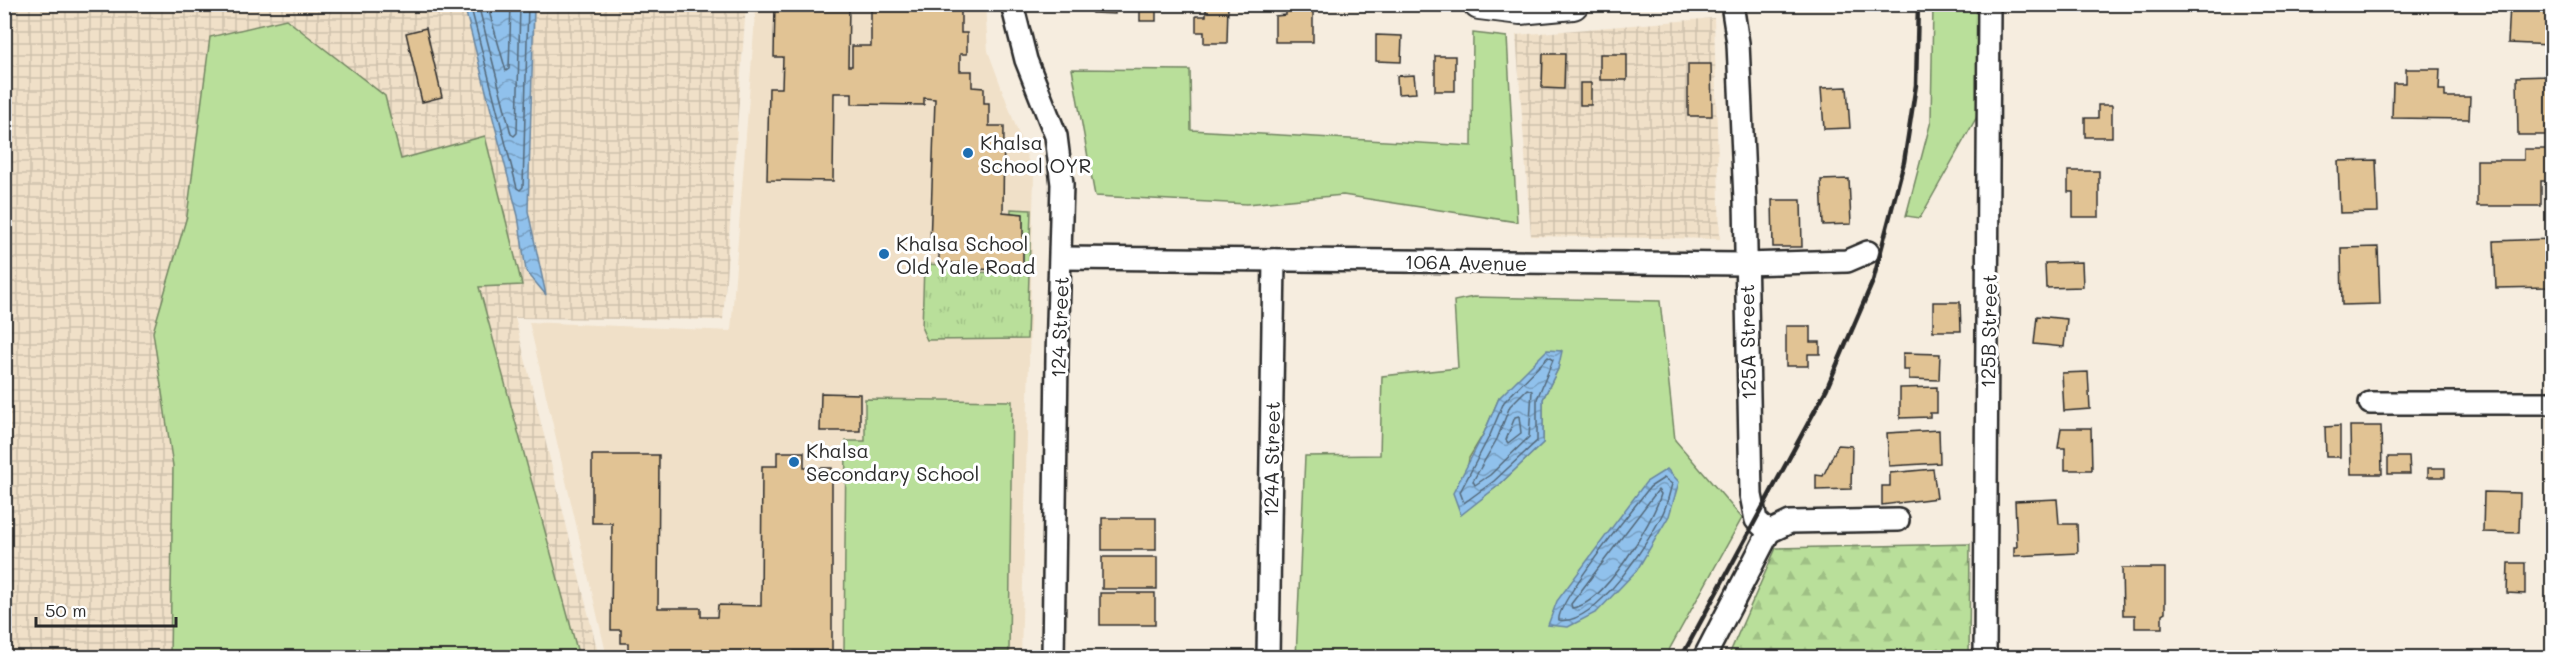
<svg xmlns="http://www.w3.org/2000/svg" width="2557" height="662" font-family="Mali,sans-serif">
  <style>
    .built { fill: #f0e0c8 }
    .industrial { fill: url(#industrial-grid) }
    .grass { fill: #b9df9a; stroke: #728562; stroke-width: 1.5; fill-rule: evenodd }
    .forest { fill: url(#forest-firs); stroke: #728562; stroke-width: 1.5 }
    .park { fill: url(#park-tufts); stroke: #728562; stroke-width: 1.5 }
    .water { fill: url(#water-waves); stroke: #68859f; stroke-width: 1.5 }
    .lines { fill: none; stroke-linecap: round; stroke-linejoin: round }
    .shore { stroke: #536778; stroke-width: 1.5 }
    .building { fill: #e1c394; stroke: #2b2b2b; stroke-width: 1.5 }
    .minor-casing { stroke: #2b2b2b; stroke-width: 26 }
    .secondary-casing { stroke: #2b2b2b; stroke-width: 34 }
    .minor { stroke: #fff; stroke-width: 21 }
    .secondary { stroke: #fff; stroke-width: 30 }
    .rail { stroke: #2b2b2b; stroke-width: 4.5 }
    .poi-dot { fill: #1f6fb2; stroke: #fff; stroke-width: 2 }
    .labels { text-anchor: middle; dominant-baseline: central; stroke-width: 6; stroke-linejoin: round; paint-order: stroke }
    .poi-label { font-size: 20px; fill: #2b2b2b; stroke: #fff; text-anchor: start }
    .street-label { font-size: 20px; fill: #2b2b2b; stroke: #fff }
  </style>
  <defs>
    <pattern id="industrial-grid" width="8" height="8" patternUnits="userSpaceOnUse" patternTransform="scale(1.5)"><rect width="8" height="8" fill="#f0e0c8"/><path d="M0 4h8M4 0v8" fill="none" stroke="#cec0ac"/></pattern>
    <pattern id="forest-firs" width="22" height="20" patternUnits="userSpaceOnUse" patternTransform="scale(1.5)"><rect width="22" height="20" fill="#b9df9a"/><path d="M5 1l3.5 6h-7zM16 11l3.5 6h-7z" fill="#9fc085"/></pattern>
    <pattern id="park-tufts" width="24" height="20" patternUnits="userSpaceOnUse" patternTransform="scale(1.5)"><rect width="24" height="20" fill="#b9df9a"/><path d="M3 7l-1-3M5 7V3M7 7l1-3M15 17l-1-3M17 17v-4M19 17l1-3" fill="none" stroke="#9fc085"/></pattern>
    <pattern id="water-waves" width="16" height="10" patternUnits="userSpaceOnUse" patternTransform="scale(1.5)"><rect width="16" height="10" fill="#90c1ec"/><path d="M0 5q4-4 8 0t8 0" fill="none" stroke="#769dbf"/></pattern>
  </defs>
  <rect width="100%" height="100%" fill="#f6eddf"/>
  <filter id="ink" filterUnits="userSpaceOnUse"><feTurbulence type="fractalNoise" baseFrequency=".0167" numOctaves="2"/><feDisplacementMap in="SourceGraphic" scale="12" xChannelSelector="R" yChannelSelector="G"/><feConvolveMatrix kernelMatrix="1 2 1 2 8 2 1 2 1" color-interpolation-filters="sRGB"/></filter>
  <g filter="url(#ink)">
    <polygon class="built" points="756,5 985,5 988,51 1034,176 1021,657 607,657 529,322 731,331"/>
    <g class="industrial">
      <polygon points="4,5 746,5 723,320 515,318 599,657 5,657"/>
      <polygon points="1714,18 1720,239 1531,236 1516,35"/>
    </g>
    <g class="grass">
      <polygon points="1933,5 1979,5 1984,104 1920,218 1906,216 1931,121"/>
      <polygon points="286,19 385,96 401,159 485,136 522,285 479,287 579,657 170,657 173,466 153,332 187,216 210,37"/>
      <polygon points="1473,33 1507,37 1517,222 1343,195 1247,204 1095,196 1072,69 1190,70 1191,130 1472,146"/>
      <path d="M1473,297L1660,301L1675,440L1742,518L1665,657L1296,658L1305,456L1380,455L1382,376L1458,368L1454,301ZM1561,351L1558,369L1543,399V443L1499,485L1461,514L1469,458L1484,433L1499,398Z"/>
      <polygon points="865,399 1012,401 1009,652 844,650 846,441 865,441"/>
    </g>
    <polygon class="forest" points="1970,544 1969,657 1728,657 1776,548"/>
    <polygon class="park" points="1011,209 1031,210 1027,339 927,340 922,329 924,264 969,266 969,272 1009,273"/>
    <g class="water">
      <polygon points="464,5 534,5 528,211 546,295 526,271 518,216"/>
      <polygon points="1547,350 1562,351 1558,369 1543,399 1543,443 1499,485 1461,515 1453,493 1484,433 1499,398"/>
      <polygon points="1667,469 1679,482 1669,516 1637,570 1597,612 1568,627 1548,625 1557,601 1646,482"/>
    </g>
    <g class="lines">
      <g class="shore">
        <polyline points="470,4 517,188 520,190 523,187 528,4"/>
        <polyline points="478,4 511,134 514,136 517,133 520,4"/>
        <polyline points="487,4 506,71 509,69 511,4"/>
        <polygon points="1548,357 1553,360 1537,399 1537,441 1494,481 1464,503 1460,492 1490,435 1504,402"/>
        <polygon points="1527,389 1532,391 1529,437 1490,475 1475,485 1473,481 1497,439 1510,406"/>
        <polygon points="1519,416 1521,433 1508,443 1506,440 1515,417"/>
        <path d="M1664,478L1672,484C1669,494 1667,506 1662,515C1648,543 1595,627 1559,620C1555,604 1635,506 1650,487Z"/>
        <path d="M1658,490L1661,494C1653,522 1603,606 1572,608L1571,604Z"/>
      </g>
    </g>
    <g class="building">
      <polygon points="775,4 849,4 848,66 852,66 852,46 871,46 871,4 961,4 961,33 967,33 967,54 960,54 960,71 972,71 972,87 984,88 984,103 989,103 989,126 1004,126 1003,212 1023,214 1023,270 967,269 968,263 939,263 939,246 930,245 935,99 924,98 924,105 852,104 852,93 834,93 833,181 767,180 769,88 782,88 783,57 774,57"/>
      <polygon points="1092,4 1115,4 1115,14 1092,13"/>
      <rect x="1140" y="4" width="16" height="17"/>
      <polygon points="1206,4 1228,4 1227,43 1204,43 1204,32 1196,32 1196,16 1206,16"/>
      <polygon points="2510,4 2552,4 2552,45 2508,43"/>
      <polygon points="1286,11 1313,11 1313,42 1275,42 1275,16 1286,15"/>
      <polygon points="426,28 442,97 422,102 406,33"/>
      <polygon points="1376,35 1402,36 1401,62 1376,61"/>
      <polygon points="1543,54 1565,54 1564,89 1542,88"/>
      <rect x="1600" y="54" width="27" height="26"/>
      <rect x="1435" y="56" width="20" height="35"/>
      <polygon points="1688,64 1711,64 1712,116 1688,116"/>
      <polygon points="2406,69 2440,69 2439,90 2445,90 2445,97 2470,97 2469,119 2392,118 2393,83 2406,83"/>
      <polygon points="1414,75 1416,93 1398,94 1397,76"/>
      <polygon points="2552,76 2552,138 2549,139 2549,135 2518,135 2517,77"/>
      <rect x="1580" y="83" width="11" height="22"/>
      <polygon points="1847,87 1850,128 1824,129 1821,88"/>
      <polygon points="2098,105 2112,105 2112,137 2085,137 2085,118 2098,118"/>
      <polygon points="2524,149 2552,149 2552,181 2541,181 2541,206 2477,206 2477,160 2524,160"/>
      <polygon points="2376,160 2378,212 2340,213 2338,161"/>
      <polygon points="2068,171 2099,171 2099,217 2073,217 2073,192 2068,192"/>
      <polygon points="1849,179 1851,224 1823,225 1821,180"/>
      <polygon points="1772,200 1801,200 1802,247 1773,247"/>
      <polygon points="2552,239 2552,287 2496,288 2494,241"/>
      <polygon points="2378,247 2380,304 2342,305 2341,248"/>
      <polygon points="2082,262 2083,287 2046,288 2045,263"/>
      <polygon points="1933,302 1960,302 1961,331 1933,331"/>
      <polygon points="2037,316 2067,319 2064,347 2034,344"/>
      <polygon points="1786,326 1810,326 1810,342 1820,342 1820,354 1808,354 1808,366 1786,366"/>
      <polygon points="1903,353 1940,354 1939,380 1909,379 1909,370 1903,370"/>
      <polygon points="2088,372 2090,409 2064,411 2062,373"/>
      <polygon points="1937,387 1937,413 1930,413 1930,417 1900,418 1900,388"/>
      <polygon points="821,393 860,394 860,431 820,431"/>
      <polygon points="2340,426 2340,457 2326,457 2325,427"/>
      <polygon points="2350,426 2381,426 2382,474 2351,474"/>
      <polygon points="2061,428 2091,428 2092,470 2065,470 2065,448 2058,448"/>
      <polygon points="1939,430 1940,463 1889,466 1887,433"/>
      <polygon points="1838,445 1852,446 1851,489 1816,490 1816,475 1823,476"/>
      <polygon points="777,452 804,452 804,468 832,468 832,651 794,651 794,658 628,658 628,643 621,643 621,630 611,630 612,523 592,523 592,455 659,455 658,608 701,608 701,617 717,617 718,605 761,606 762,466 777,466"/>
      <polygon points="2388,457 2409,457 2410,474 2388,474"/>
      <rect x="2428" y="468" width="17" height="9"/>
      <polygon points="1933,469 1937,498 1882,505 1882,486 1890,486 1890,473"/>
      <polygon points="2484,492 2520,493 2519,533 2483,532"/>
      <polygon points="2057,499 2059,524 2077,524 2078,553 2014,556 2014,547 2017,547 2015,501"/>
      <rect x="1102" y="518" width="54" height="32"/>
      <rect x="1102" y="557" width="55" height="32"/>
      <polygon points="2508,563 2525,563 2525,594 2507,593"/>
      <polygon points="2122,568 2165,568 2165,612 2162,614 2162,628 2135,628 2135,615 2123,615"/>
      <rect x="1100" y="593" width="55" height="32"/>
    </g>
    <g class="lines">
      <defs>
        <g id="minor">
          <polyline points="1012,4 1026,60 1056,136 1062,184 1057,357 1053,658"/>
          <polyline points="1061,258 1745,264 1847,261 1868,252"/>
          <polyline points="2370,403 2552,403"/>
          <polyline points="1769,532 1790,522 1898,520"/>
          <polyline points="1268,658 1274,260"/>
          <polyline points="1704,658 1769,532 1756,520 1751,495 1745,200 1738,43 1732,4"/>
          <polyline points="1985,658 1989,4"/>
        </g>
        <polyline id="secondary" points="1479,4 1520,9 1573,4"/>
      </defs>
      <use href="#minor" class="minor-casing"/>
      <use href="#secondary" class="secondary-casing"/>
      <use href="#minor" class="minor"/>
      <use href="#secondary" class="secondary"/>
      <polyline class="rail" points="1681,658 1826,390 1873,281 1904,162 1916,85 1918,4"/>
    </g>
  </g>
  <g class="poi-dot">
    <circle cx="968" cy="153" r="6"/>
    <circle cx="884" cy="254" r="6"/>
    <circle cx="794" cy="462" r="6"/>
  </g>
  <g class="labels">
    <g class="poi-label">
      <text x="980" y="142">Khalsa<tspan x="980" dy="23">School OYR</tspan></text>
      <text x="896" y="243">Khalsa School<tspan x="896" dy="23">Old Yale Road</tspan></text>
      <text x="806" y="450">Khalsa<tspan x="806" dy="23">Secondary School</tspan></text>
    </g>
    <g class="street-label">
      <text transform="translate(1466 262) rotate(1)">106A Avenue</text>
      <text transform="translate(1059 327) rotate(-88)">124 Street</text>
      <text transform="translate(1988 331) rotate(-89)">125B Street</text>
      <text transform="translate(1747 342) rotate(-91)">125A Street</text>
      <text transform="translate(1271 459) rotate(-89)">124A Street</text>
    </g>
  </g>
  <rect width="2557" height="662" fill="none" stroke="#fff" stroke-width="24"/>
  <rect x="12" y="12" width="2533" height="638" fill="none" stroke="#2b2b2b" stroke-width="2" filter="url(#ink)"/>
  <path d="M36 617v9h140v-9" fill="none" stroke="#2b2b2b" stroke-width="3"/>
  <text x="45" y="617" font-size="18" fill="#2b2b2b" stroke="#ffffff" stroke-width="4.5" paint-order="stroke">50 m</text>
</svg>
